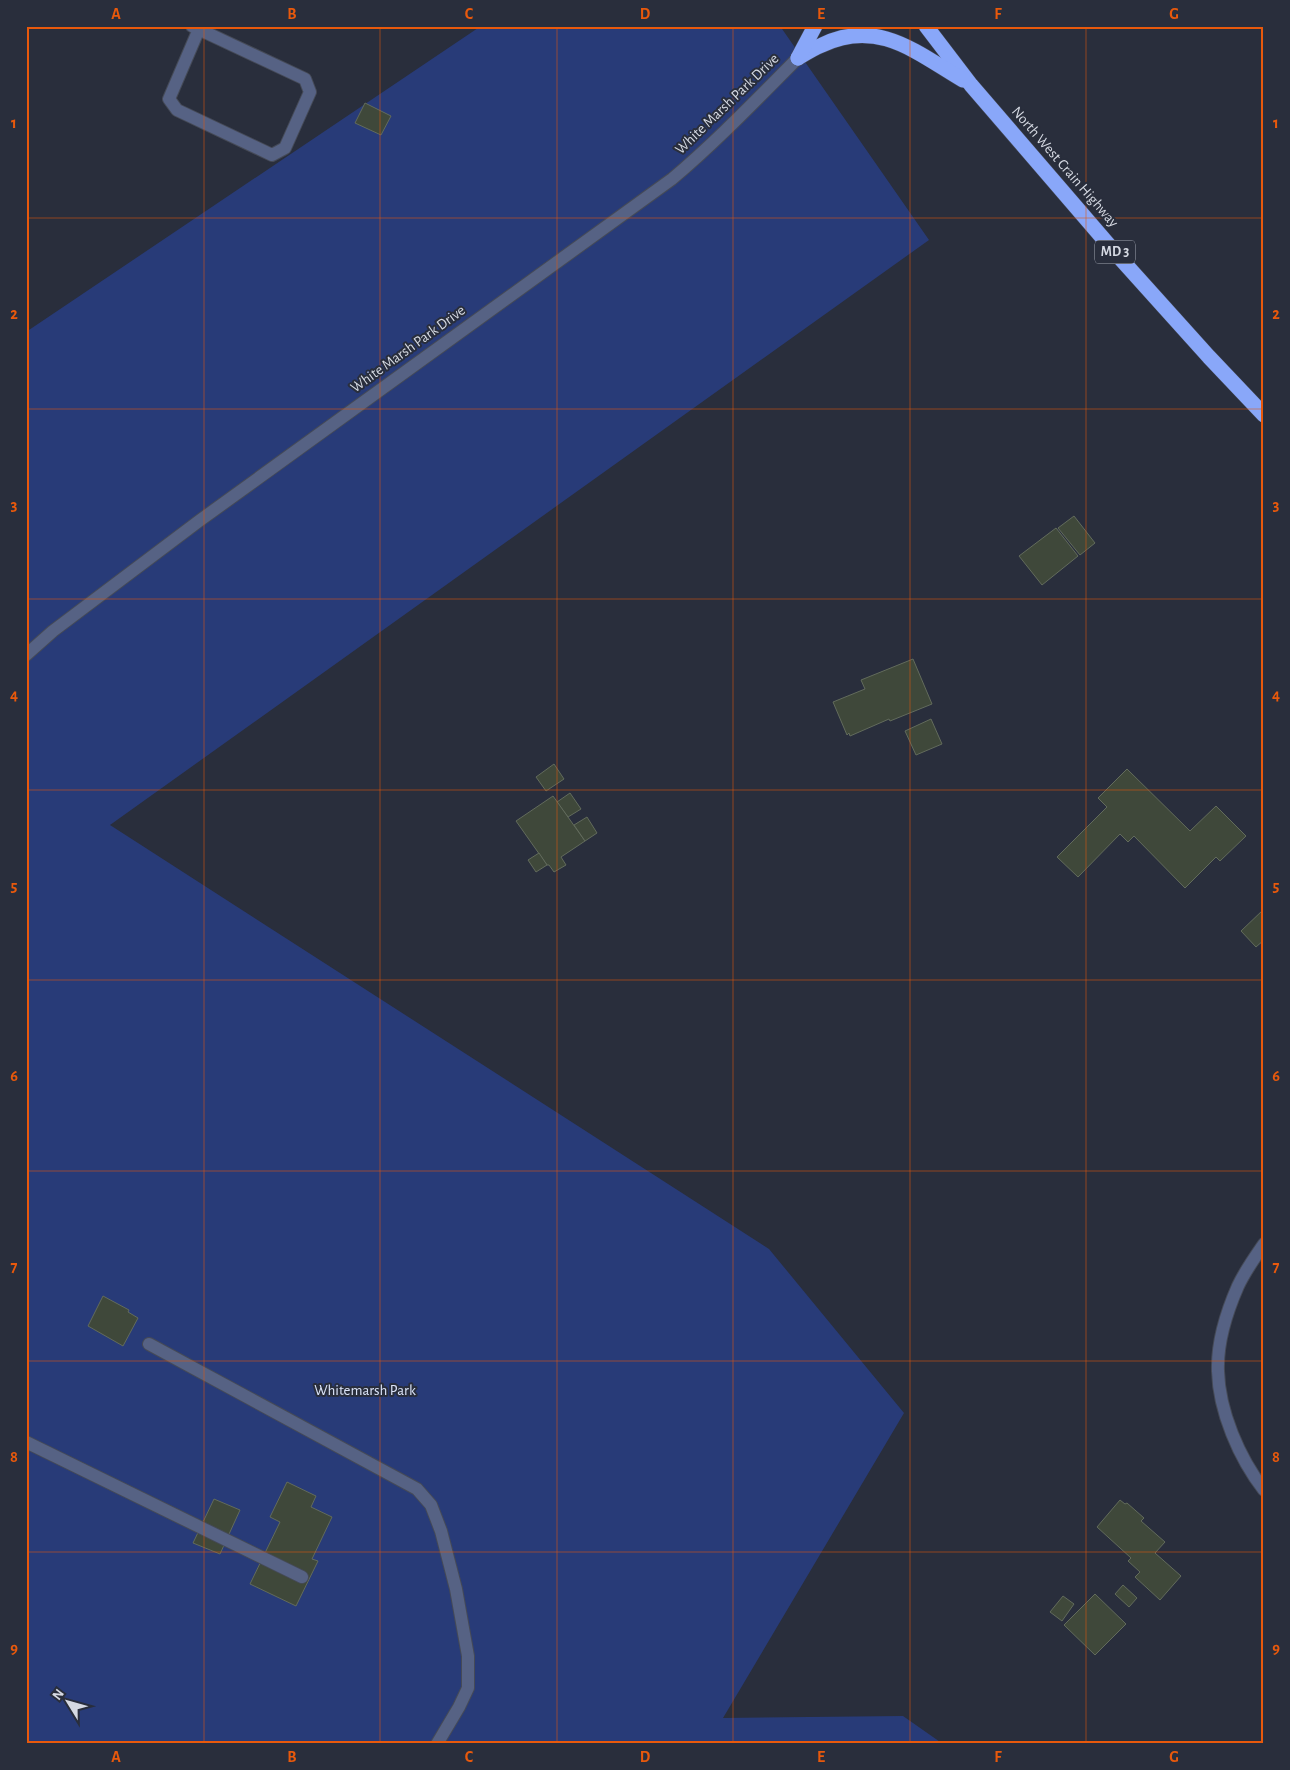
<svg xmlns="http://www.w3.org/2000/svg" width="1290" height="1770" font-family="'Alegreya Sans',sans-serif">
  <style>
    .green { fill: #283b78 }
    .building { fill: #3f483a; stroke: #626b5c }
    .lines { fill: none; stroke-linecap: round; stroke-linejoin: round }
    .minor-casing { stroke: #454a57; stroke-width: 14 }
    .highway-casing { stroke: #454a57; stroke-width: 16 }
    .minor { stroke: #566284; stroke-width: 12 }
    .highway { stroke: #89a7f9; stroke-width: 15 }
    .grid { fill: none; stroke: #e8590c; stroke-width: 1; stroke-opacity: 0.55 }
    .labels { text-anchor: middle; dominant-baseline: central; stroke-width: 4; stroke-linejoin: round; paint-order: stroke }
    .shield { fill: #292e3c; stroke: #a2a6b1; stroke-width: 1 }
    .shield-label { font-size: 14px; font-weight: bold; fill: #d6dae3 }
    .street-label { font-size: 15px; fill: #d6dae3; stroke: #292e3c }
    .park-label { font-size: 15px; fill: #dbe4f9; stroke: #292e3c }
    .neatline { fill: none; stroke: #e8590c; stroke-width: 2 }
    .grid-label { font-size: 16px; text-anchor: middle; font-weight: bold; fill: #e8590c }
  </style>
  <rect width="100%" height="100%" fill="#292e3c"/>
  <polygon class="green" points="481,26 780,26 929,240 110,825 769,1249 904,1413 723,1718 903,1716 943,1744 26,1744 26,332"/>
  <g class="building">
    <polygon points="365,103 391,116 381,135 355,123"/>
    <polygon points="1074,516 1095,543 1080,555 1058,528"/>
    <polygon points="1056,528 1078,556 1042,585 1019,556"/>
    <polygon points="913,659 932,704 890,721 889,719 850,736 849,733 847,735 833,702 865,689 861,680"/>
    <polygon points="931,719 942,744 916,755 905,731"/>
    <polygon points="554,764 564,779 546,791 536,777"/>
    <polygon points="1127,769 1190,831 1216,806 1246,836 1220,861 1216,857 1185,888 1134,836 1128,842 1120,834 1078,877 1057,857 1107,807 1098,798"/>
    <polygon points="570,793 581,809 568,817 557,802"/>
    <polygon points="553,796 585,841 561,857 566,865 554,872 549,865 547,865 516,821"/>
    <polygon points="587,817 597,833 585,841 574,825"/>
    <polygon points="539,853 547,865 536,872 528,860"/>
    <polygon points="1264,909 1264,940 1256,947 1241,931"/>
    <polygon points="103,1296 129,1310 128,1312 138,1318 123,1346 88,1326"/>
    <polygon points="287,1482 316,1496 311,1507 332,1517 312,1559 318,1561 296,1606 250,1584 280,1522 270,1517"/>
    <polygon points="214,1499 240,1510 220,1554 193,1543"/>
    <polygon points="1120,1500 1125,1504 1127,1503 1144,1518 1141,1521 1165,1542 1155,1553 1181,1576 1160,1600 1135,1577 1140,1572 1128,1561 1131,1558 1097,1527"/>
    <polygon points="1123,1585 1137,1598 1129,1607 1115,1594"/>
    <polygon points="1095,1594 1126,1624 1095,1655 1064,1625"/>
    <polygon points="1063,1596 1074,1604 1062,1621 1050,1612"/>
  </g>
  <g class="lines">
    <defs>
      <g id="minor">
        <polyline points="192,26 305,79 310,92 285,148 272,155 177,110 169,99 199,29"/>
        <path d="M26,655L53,631L199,521L672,179C717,141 757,99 798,58"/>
        <path d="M1264,1244C1255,1257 1245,1271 1238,1286C1227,1311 1217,1343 1218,1371C1219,1411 1239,1458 1264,1490"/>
        <polyline points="149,1344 417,1489 431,1505 441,1531 456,1589 468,1656 468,1688 459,1707 437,1744"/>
        <polyline points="26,1442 302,1577"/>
      </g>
      <g id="highway">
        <polyline points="926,26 971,85 1119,257 1209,357 1264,415"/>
        <path d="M798,58C806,53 814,48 822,45C878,18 917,53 963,80"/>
        <polyline points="798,58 815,26"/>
      </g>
    </defs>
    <use href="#minor" class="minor-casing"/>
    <use href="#highway" class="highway-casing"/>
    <use href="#minor" class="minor"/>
    <use href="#highway" class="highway"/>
  </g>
  <path class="grid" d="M204,26V1744M380,26V1744M557,26V1744M733,26V1744M910,26V1744M1086,26V1744M26,218H1264M26,409H1264M26,599H1264M26,790H1264M26,980H1264M26,1171H1264M26,1361H1264M26,1552H1264"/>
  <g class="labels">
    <rect class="shield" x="1095" y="240.5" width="40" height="23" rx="4"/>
    <g class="shield-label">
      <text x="1115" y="252">MD 3</text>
    </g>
    <g class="street-label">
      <text transform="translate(727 104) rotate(-44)">White Marsh Park Drive</text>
      <text transform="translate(1065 167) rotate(49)">North West Crain Highway</text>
      <text transform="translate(408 349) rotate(-36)">White Marsh Park Drive</text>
    </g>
    <g class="park-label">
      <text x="365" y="1390">Whitemarsh Park</text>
    </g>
  </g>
  <rect width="1290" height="1770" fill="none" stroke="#292e3c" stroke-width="55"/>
  <g transform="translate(68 1702) rotate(307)" stroke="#292e3c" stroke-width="4" paint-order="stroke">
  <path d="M0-4L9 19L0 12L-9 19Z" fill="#d6dae3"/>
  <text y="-8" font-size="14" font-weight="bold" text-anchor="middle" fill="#d6dae3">N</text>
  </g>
  <rect x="28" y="28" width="1234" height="1714" class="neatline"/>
  <g class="grid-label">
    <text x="116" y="19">A</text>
    <text x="292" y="19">B</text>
    <text x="469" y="19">C</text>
    <text x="645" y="19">D</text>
    <text x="821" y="19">E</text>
    <text x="998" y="19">F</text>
    <text x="1174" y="19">G</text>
    <text x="14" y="128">1</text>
    <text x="1276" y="128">1</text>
    <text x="14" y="319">2</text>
    <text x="1276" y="319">2</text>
    <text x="14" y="510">3</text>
    <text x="1276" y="510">3</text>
    <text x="14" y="700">4</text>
    <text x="1276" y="700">4</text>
    <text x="14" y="891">5</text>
    <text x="1276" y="891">5</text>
    <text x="14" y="1081">6</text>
    <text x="1276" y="1081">6</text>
    <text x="14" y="1272">7</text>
    <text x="1276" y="1272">7</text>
    <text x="14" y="1462">8</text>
    <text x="1276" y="1462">8</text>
    <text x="14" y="1653">9</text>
    <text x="1276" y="1653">9</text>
    <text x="116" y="1762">A</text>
    <text x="292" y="1762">B</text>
    <text x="469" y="1762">C</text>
    <text x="645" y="1762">D</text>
    <text x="821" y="1762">E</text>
    <text x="998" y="1762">F</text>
    <text x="1174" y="1762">G</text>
  </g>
</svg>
